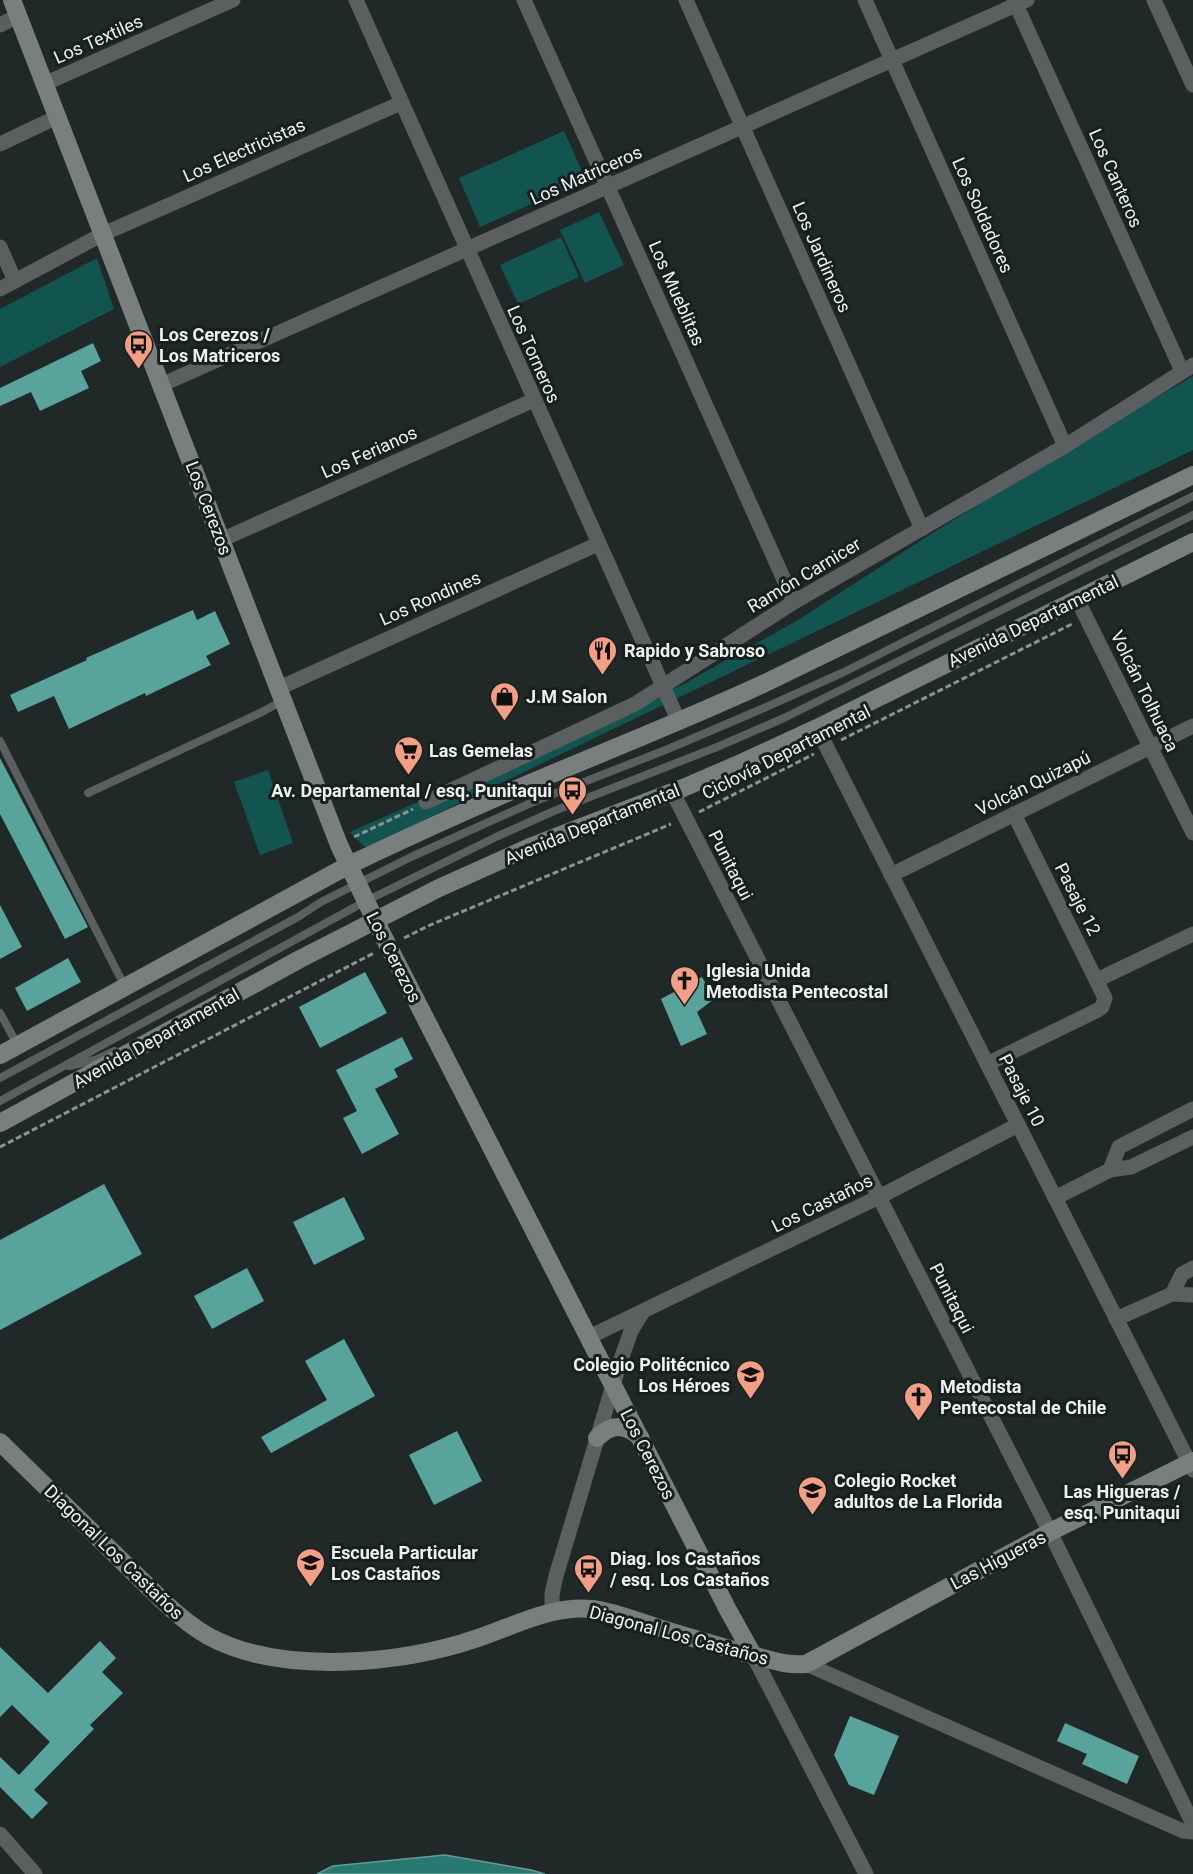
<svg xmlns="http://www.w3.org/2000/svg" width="1193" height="1874" font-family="Roboto,sans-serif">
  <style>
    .green { fill: #12544f }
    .water { fill: #297872; stroke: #649d98; stroke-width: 1.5 }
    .building { fill: #58a49d }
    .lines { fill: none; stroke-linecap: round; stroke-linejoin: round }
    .path { stroke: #8c9291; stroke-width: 3; stroke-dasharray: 6 3; stroke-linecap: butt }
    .lane { stroke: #5c5f5f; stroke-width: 8 }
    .street { stroke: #5c5f5f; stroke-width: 15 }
    .secondary { stroke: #797f7e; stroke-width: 18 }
    .labels { text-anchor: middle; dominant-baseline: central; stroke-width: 6; stroke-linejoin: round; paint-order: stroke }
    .street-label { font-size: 18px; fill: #edf2f1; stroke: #181f1f }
    .poi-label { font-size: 18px; font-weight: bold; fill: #edf2f1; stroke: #181f1f; text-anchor: start }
  </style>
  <rect width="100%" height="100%" fill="#212928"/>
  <g class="green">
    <polygon points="564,131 586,180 480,227 459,178"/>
    <polygon points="599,212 624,265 585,283 560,230"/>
    <polygon points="561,237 579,277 518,304 500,265"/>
    <polygon points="97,258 114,309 0,367 0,309"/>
    <polygon points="1193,376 1193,450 366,848 350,832 680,686 798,620 931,534 1078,443"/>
    <polygon points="268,770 293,843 260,855 234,782"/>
  </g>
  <polygon class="water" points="445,1855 531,1870 545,1874 317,1874 333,1866"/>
  <g class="building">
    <polygon points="93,343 101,361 81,371 89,388 40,411 31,392 0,406 0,388"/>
    <polygon points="193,610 197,620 215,611 230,644 206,656 211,665 146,696 145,693 69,729 54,696 18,712 10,695 87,660 86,658"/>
    <polygon points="0,758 88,927 65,939 0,814"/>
    <polygon points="0,905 22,947 0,959"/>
    <polygon points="68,958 81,982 27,1011 15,988"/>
    <polygon points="365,972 387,1013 320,1048 299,1007"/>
    <polygon points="702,977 714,999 697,1012 707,1034 681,1046 661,999"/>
    <polygon points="402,1037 413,1059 394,1069 398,1077 375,1089 399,1134 362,1154 343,1118 357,1111 336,1070"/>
    <polygon points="104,1184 142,1254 0,1330 0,1240"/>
    <polygon points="344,1197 365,1239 314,1265 293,1222"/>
    <polygon points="247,1268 264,1301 212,1329 194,1296"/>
    <polygon points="344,1339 375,1396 271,1453 261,1437 327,1400 305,1361"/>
    <polygon points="457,1431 482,1481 434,1505 409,1455"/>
    <polygon points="100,1641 116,1658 102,1672 123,1693 90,1725 94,1729 34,1790 48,1803 32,1819 0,1787 0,1757 19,1775 50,1742 12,1705 0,1717 0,1647 48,1693"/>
    <polygon points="850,1716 899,1736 874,1795 849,1785 834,1755"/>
    <polygon points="1065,1723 1139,1756 1127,1784 1082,1764 1087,1754 1057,1741"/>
  </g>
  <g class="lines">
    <g class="path">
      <polyline points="841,740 1074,623"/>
      <polyline points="699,812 814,754"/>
      <polyline points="354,837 413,809"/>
      <polyline points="404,938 428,926 671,824"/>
      <polyline points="0,1147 374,953"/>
    </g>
    <g class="lane">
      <polyline points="0,741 125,987"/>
      <polyline points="88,793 262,712 282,701"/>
      <polyline points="0,1013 17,1044"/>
      <polyline points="69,1066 95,1060 114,1051"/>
      <polyline points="0,1078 298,917 321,902 411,857 533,802 668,749 757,711 844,672 1193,496"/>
      <polyline points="0,1101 366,901 498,836 554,811 717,747 784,718 1193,515"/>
    </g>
    <g class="street">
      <polyline points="356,0 679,722"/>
      <polyline points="524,0 794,602"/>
      <polyline points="686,0 922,529"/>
      <polyline points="865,0 1065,446"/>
      <polyline points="1014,0 1182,371"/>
      <polyline points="1154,0 1193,85"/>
      <polyline points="0,25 18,16"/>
      <polyline points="44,84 233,0"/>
      <polyline points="0,144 57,117"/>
      <polyline points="0,247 15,281"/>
      <polyline points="0,289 103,234 401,103"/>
      <polyline points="161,385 1027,0"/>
      <polyline points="221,540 534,400"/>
      <polyline points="1077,599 1193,833"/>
      <polyline points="279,688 598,544"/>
      <polyline points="817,728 1193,1470"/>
      <polyline points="672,791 1050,1532 1193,1824"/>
      <polyline points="426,802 635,704 794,602 1065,446 1193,365"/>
      <polyline points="891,875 1193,726"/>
      <polyline points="1097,980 1193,934"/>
      <polyline points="987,1064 1098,1010 1102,1007 1105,998 1014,814"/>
      <polyline points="1110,1170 1131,1167 1193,1137"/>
      <polyline points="1055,1198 1110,1170 1119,1147 1193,1109"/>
      <polyline points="1172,1294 1193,1295"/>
      <polyline points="1116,1319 1172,1294 1182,1274 1193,1268"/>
      <polyline points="589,1337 879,1197 1018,1125"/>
      <polyline points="552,1612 552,1594 556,1576 620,1362 631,1331 642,1313"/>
      <polyline points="753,1655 866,1874"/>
      <polyline points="806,1664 1183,1831 1193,1832"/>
      <polyline points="0,1834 35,1874"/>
    </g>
    <g class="secondary">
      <polyline points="12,0 339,845 375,920 728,1610 753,1655"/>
      <path d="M0,1055L349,865C408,837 467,810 528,784C606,751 685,720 763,684L1193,475"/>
      <polyline points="0,1123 300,959 439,888 530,847 683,788 741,763 817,728 1193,542"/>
      <path d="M597,1438C612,1423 625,1424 640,1437"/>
      <path d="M0,1442L165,1603C178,1615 192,1627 208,1636C281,1676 402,1664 478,1638C514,1626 552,1605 592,1609C612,1611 633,1620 653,1626C684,1636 716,1645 748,1654C768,1659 786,1666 806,1664L1050,1532L1193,1461"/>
    </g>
  </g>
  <defs>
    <symbol id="bus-pin" viewBox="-11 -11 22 30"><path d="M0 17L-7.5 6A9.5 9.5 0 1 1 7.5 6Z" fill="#f39f85" stroke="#181f1f"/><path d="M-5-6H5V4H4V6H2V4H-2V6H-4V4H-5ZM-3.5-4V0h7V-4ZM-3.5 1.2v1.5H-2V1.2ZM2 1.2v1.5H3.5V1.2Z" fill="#111"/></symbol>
    <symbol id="restaurant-pin" viewBox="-11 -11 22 30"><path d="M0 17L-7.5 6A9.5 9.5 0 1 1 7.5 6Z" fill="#f39f85" stroke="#181f1f"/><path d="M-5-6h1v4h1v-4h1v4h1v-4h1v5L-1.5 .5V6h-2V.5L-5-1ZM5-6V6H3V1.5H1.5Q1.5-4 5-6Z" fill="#111"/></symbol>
    <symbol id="shop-pin" viewBox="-11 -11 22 30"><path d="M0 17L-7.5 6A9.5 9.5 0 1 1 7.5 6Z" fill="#f39f85" stroke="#181f1f"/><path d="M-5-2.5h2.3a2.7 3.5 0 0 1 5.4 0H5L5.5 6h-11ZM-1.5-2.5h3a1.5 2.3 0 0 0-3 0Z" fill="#111"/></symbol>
    <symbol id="supermarket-pin" viewBox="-11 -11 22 30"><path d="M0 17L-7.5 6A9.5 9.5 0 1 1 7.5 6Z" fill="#f39f85" stroke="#181f1f"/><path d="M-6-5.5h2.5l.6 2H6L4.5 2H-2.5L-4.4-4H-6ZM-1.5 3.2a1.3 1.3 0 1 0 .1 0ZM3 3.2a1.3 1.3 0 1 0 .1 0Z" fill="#111"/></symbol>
    <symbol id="church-pin" viewBox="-11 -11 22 30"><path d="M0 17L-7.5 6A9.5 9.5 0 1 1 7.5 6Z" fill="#f39f85" stroke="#181f1f"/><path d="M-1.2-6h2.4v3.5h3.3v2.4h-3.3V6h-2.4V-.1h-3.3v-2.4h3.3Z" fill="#111"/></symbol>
    <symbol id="school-pin" viewBox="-11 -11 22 30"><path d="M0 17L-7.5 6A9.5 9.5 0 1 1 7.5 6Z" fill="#f39f85" stroke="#181f1f"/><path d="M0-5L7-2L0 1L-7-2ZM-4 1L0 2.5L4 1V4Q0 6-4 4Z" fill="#111"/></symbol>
  </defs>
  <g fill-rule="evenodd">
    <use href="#bus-pin" x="122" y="328" width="33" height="45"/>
    <use href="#restaurant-pin" x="586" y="634" width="33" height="45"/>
    <use href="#shop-pin" x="488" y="680" width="33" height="45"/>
    <use href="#supermarket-pin" x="392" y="734" width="33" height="45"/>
    <use href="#bus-pin" x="556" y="774" width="33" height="45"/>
    <use href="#church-pin" x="668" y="964" width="33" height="45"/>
    <use href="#school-pin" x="734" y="1358" width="33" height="45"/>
    <use href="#church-pin" x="902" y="1380" width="33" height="45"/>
    <use href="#bus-pin" x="1106" y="1438" width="33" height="45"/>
    <use href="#school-pin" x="796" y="1474" width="33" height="45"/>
    <use href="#school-pin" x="294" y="1546" width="33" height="45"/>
    <use href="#bus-pin" x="572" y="1552" width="33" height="45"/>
  </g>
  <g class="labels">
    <g class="street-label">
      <text transform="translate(98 39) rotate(-24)">Los Textiles</text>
      <text transform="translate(244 150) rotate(-24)">Los Electricistas</text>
      <text transform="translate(586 175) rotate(-24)">Los Matriceros</text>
      <text transform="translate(1116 178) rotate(66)">Los Canteros</text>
      <text transform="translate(983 215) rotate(66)">Los Soldadores</text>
      <text transform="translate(822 257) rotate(66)">Los Jardineros</text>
      <text transform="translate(677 293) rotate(66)">Los Mueblitas</text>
      <text transform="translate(534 354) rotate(66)">Los Torneros</text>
      <text transform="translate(369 452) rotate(-24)">Los Ferianos</text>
      <text transform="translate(209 508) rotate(69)">Los Cerezos</text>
      <text transform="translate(804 575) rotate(-31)">Ramón Carnicer</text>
      <text transform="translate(430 598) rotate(-24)">Los Rondines</text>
      <text transform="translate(1033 621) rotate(-26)">Avenida Departamental</text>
      <text transform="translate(1145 691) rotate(64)">Volcán Tolhuaca</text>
      <text transform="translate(786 752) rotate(-27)">Ciclovía Departamental</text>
      <text transform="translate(1033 783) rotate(-26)">Volcán Quizapú</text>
      <text transform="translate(592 824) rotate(-22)">Avenida Departamental</text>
      <text transform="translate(731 865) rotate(63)">Punitaqui</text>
      <text transform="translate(1078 899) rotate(63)">Pasaje 12</text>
      <text transform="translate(394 957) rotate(63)">Los Cerezos</text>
      <text transform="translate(156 1038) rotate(-29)">Avenida Departamental</text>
      <text transform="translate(1022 1090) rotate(63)">Pasaje 10</text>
      <text transform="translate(822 1203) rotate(-26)">Los Castaños</text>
      <text transform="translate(952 1298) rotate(63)">Punitaqui</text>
      <text transform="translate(648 1454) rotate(63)">Los Cerezos</text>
      <text transform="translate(114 1552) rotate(44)">Diagonal Los Castaños</text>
      <text transform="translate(998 1560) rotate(-28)">Las Higueras</text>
      <text transform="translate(679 1635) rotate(15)">Diagonal Los Castaños</text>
    </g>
    <g class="poi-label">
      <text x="159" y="334">Los Cerezos /<tspan x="159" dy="21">Los Matriceros</tspan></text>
      <text x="624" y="650">Rapido y Sabroso</text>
      <text x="526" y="696">J.M Salon</text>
      <text x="429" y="750">Las Gemelas</text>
      <text x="552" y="790" text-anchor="end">Av. Departamental / esq. Punitaqui</text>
      <text x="706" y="970">Iglesia Unida<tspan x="706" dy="21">Metodista Pentecostal</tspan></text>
      <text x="730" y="1364" text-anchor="end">Colegio Politécnico<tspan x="730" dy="21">Los Héroes</tspan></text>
      <text x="940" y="1386">Metodista<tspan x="940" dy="21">Pentecostal de Chile</tspan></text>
      <text x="834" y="1480">Colegio Rocket<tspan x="834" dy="21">adultos de La Florida</tspan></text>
      <text x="1122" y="1491" text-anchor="middle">Las Higueras /<tspan x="1122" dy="21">esq. Punitaqui</tspan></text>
      <text x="331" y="1552">Escuela Particular<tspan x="331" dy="21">Los Castaños</tspan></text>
      <text x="610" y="1558">Diag. los Castaños<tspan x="610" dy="21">/ esq. Los Castaños</tspan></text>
    </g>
  </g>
</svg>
